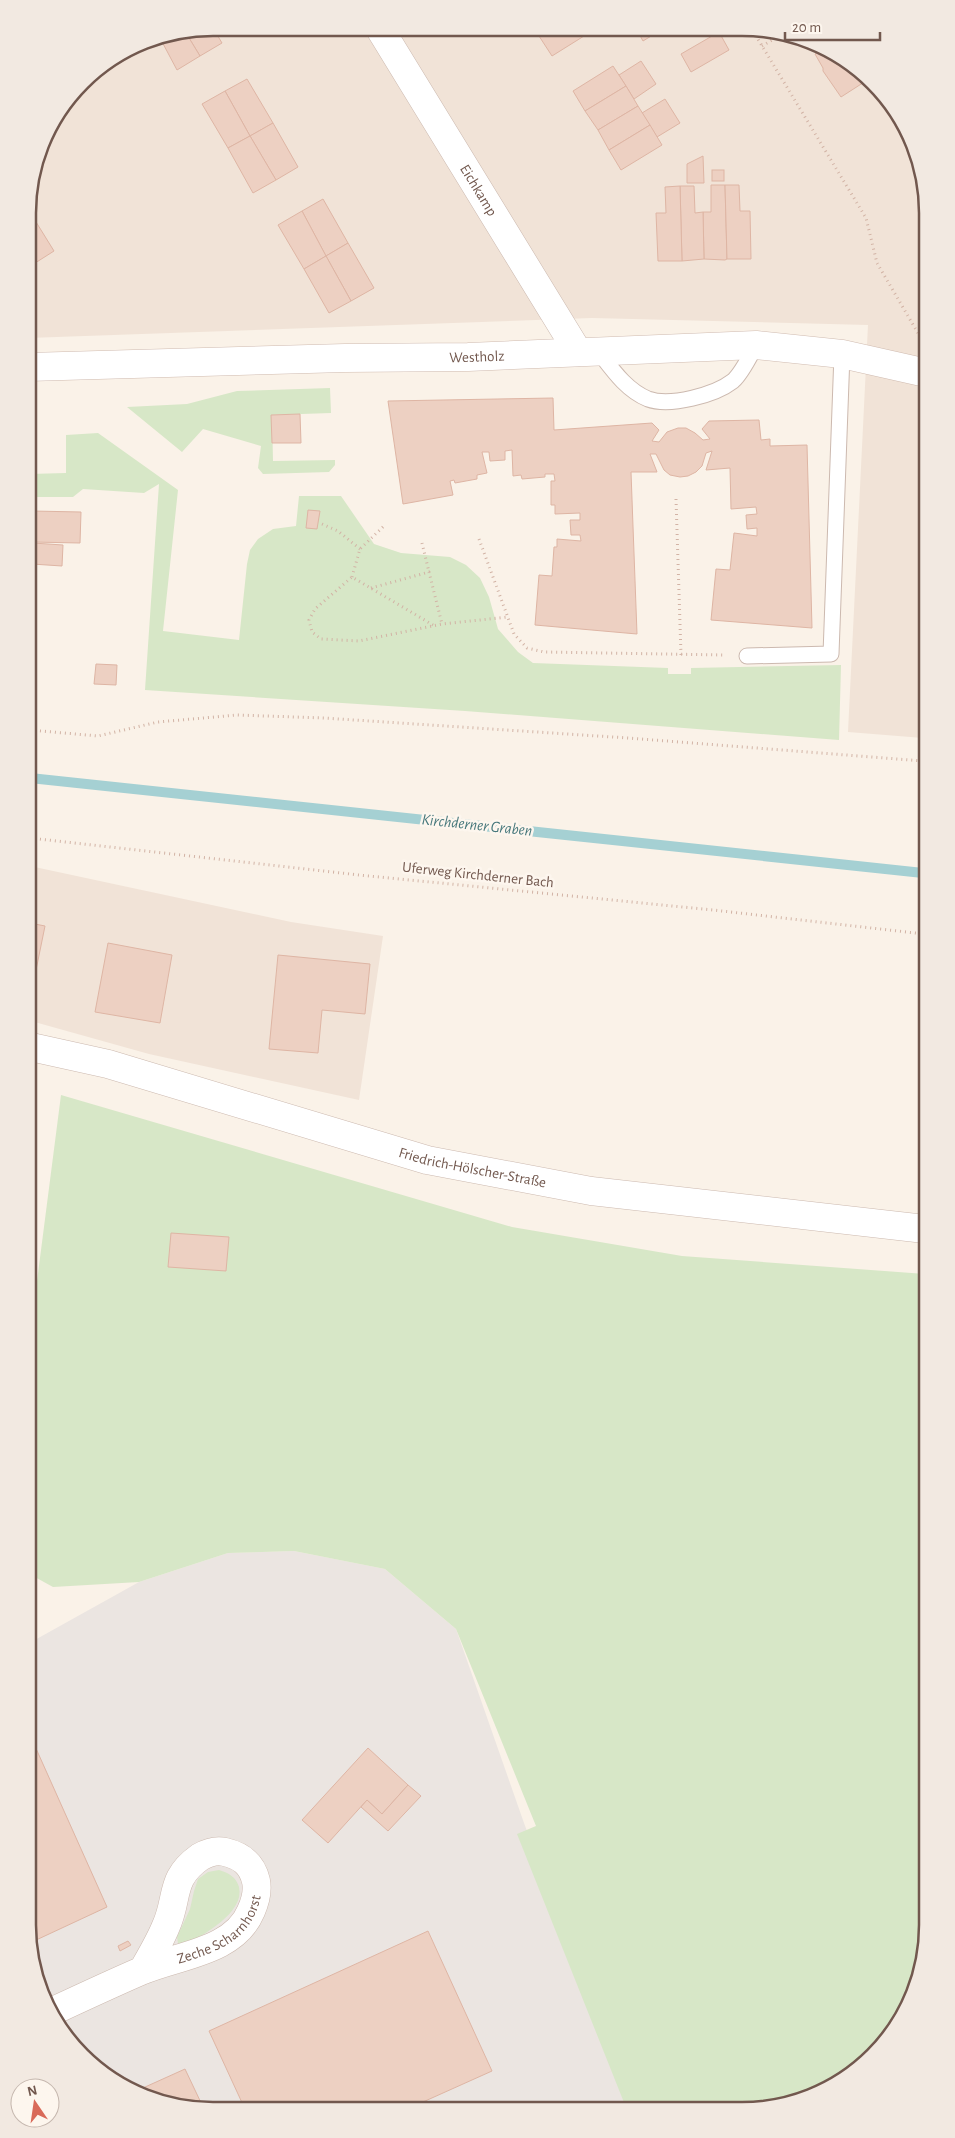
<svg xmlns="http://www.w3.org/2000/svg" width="955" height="2138" font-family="'Alegreya Sans',sans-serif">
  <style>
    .residential { fill: #f1e3d7 }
    .industrial { fill: #ebe5e1 }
    .green { fill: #d7e7c7 }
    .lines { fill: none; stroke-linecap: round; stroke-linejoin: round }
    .stream { stroke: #a5d0d3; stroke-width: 10 }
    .building { fill: #edd0c2; stroke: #deb5a4 }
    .lane-casing { stroke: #ccb9af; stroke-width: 17 }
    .street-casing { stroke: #ccb9af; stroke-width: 29 }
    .secondary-casing { stroke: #d0bbb0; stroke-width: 29 }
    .path { stroke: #d2b3a5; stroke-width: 3; stroke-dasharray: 1 4; stroke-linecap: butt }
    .lane { stroke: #fff; stroke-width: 15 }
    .street { stroke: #fff; stroke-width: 28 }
    .secondary { stroke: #fff; stroke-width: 28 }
    .labels { text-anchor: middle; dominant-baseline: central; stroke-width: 5; stroke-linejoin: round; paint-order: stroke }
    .street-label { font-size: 15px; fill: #72584e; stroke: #fdf6ee }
    .water-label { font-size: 16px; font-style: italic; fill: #47787c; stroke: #fdf6ee }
    .rim { fill: none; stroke: #72584e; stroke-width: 2.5 }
  </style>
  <rect width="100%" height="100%" fill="#faf2e8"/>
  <g class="residential">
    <polygon points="213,28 778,31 824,47 865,74 903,120 921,165 923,738 848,732 868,325 592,318 28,338 28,200 46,131 90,74 142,41"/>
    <polygon points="30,866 291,922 383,936 359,1100 149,1054 31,1021"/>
  </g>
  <polygon class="industrial" points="294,1551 385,1569 456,1629 524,1823 628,2105 177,2107 131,2091 90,2064 59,2028 34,1973 33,1641 139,1582 228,1553"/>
  <g class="green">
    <polygon points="330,388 331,413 272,415 273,461 335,460 335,465 329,472 263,474 258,468 261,446 203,429 182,452 127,407 187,404 237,391"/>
    <polygon points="98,433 178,490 163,631 239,640 247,564 250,550 258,539 273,529 296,526 299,496 341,496 374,544 401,553 450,557 466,565 480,578 489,597 498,629 518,652 533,663 668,668 668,674 691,674 691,668 841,665 839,740 465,711 145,690 159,484 144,493 83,489 73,497 29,497 29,474 66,473 66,435"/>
    <polygon points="61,1095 512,1227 682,1256 925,1274 927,1938 914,1996 882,2047 845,2079 790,2104 625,2105 517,1834 536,1826 456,1629 385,1569 294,1551 228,1553 139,1582 53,1587 33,1576 32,1320"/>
    <path d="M219,1870C229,1873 236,1877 239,1887C245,1913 204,1933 186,1946L181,1947L178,1943L177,1937L190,1909L194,1891L198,1879L208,1872Z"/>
  </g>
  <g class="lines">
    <polyline class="stream" points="30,778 923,873"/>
  </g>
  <g class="building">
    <polygon points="213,28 222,43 200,56 186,33"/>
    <polygon points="549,30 592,30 592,31 552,56 539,36"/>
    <polygon points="637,30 661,30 643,41"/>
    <polygon points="719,32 729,50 691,72 681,54"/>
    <polygon points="186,33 200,56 177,70 160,38"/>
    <polygon points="825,47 865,74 869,79 841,97 823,71 823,68 815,54"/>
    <polygon points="641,61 656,84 634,99 619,75"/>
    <polygon points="613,66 626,86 585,111 573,91"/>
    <polygon points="247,79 273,123 250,136 225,91"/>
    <polygon points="626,86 638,106 598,130 585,111"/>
    <polygon points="225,91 250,136 228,148 202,104"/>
    <polygon points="665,99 680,123 657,137 642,113"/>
    <polygon points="638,106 650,125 609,150 598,130"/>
    <polygon points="273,123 298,167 276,180 250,136"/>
    <polygon points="650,125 662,145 621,170 609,150"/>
    <polygon points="250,136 276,180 253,193 228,148"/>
    <polygon points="703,156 704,183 687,183 687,164"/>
    <rect x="712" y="170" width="12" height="11"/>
    <polygon points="711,185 725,185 727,259 725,260 704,259 703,212 711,212"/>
    <polygon points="725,185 739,185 740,211 750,211 751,259 727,259"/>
    <polygon points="680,186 694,186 695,213 703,212 704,259 682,261"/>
    <polygon points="680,186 682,261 658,261 656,213 666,213 665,187"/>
    <polygon points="323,199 348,243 326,256 302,211"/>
    <polygon points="28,209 54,251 32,265 28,258"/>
    <polygon points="302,211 326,256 304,269 278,225"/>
    <polygon points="348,243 374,288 351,301 326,256"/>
    <polygon points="326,256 351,301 329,313 304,269"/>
    <polygon points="553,398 554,430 652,423 659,430 652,441 659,442 667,432 678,428 686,428 695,433 703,440 710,439 702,429 709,421 759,420 761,440 770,439 770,446 807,445 812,628 711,620 716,569 730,570 734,533 757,536 757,528 747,529 746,515 757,514 756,507 731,509 730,468 706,470 712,451 706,453 702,466 696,472 688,476 680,477 670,475 664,470 656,454 650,454 657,472 631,472 637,634 535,625 539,575 552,576 554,547 557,547 557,539 581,541 580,535 571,535 570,520 580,520 580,513 555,514 555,505 551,505 551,481 555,481 554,474 545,474 545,477 522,479 521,475 513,476 512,450 505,451 505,460 490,461 489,452 482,452 487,473 477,475 477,479 455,483 454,480 450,481 453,495 403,504 388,401"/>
    <polygon points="300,414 301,443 272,443 271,415"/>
    <polygon points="308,510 320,511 317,529 306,528"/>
    <polygon points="32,511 81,512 80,543 32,542"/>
    <polygon points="33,543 63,545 62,566 32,564"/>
    <polygon points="96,664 117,665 116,685 94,684"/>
    <polygon points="30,923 45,926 35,975 31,975"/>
    <polygon points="108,943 172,955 160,1023 95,1012"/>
    <polygon points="278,955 370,964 365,1014 322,1010 318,1053 269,1049"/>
    <polygon points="171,1233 229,1237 226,1271 168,1267"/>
    <polygon points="34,1744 107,1907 34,1941 33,1744"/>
    <polygon points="368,1748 408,1785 382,1814 367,1800 328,1843 302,1820"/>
    <polygon points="408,1785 421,1796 388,1831 361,1807 367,1800 382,1814"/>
    <polygon points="428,1931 492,2071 414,2106 244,2107 209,2031"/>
    <polygon points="128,1941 131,1945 120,1951 118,1946"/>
    <polygon points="185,2069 203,2107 177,2107 134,2092"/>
  </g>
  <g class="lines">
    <defs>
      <g id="lane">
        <path d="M598,351C612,369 626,390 648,399C670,407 715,395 733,381C742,373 750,356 756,345"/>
        <polyline points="747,656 831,654 842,354"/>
      </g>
      <g id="street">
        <path id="s1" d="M380,29L578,352"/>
        <path id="s2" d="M31,1047L108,1064L427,1160L591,1191L925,1229"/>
        <path id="s3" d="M51,2012C81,1998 111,1984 141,1971C178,1955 234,1952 251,1911C255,1902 258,1891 256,1881C252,1864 242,1856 225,1852C217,1850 207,1853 200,1857C169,1879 179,1897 166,1926C160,1941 151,1956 143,1970"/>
      </g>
      <g id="secondary">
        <path id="s4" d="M28,367L345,358L468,357L756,345L842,354L922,372"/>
      </g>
    </defs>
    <use href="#lane" class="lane-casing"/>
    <use href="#street" class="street-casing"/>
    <use href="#secondary" class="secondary-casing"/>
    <g class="path">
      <polyline points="753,31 866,218 877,263 922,340"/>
      <polyline points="762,46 784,33"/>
      <polyline points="676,499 681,655"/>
      <polyline points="322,524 338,531 360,549"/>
      <polyline points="479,539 514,634 527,648 544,652 724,655"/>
      <polyline points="422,543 429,572"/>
      <polyline points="352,577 360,549 385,525"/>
      <polyline points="371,588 429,572 442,624"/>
      <polyline points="433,625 352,577 315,609 309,620 312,632 321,639 359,641 442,624 508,617"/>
      <polyline points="30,730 98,736 158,722 237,715 324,718 628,738 923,761"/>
      <polyline points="30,838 359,875 713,910 924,934"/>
    </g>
    <use href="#lane" class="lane"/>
    <use href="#street" class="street"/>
    <use href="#secondary" class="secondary"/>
  </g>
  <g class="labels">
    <g class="street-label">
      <text stroke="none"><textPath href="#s1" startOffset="189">Eichkamp</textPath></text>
      <text stroke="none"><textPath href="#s4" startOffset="449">Westholz</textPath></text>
      <text transform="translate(478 875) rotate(6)">Uferweg Kirchderner Bach</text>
      <text stroke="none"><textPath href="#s2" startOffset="458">Friedrich-Hölscher-Straße</textPath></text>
      <text stroke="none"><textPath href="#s3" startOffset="191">Zeche Scharnhorst</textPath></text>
    </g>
    <g class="water-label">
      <text transform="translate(477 825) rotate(6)">Kirchderner Graben</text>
    </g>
  </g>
  <path d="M0 0H955V2138H0ZM213 36H742A177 177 0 0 1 919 213V1925A177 177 0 0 1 742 2102H213A177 177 0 0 1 36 1925V213A177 177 0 0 1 213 36Z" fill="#f2e9e1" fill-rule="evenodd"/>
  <path class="rim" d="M213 36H742A177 177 0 0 1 919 213V1925A177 177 0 0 1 742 2102H213A177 177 0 0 1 36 1925V213A177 177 0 0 1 213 36Z"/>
  <g transform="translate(35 2103) rotate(347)"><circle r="24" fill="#fdf6ee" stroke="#c5b7ae"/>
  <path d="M0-4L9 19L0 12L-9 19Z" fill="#d96a59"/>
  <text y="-8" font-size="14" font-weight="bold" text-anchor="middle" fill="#72584e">N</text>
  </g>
  <path d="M785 32v8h95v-8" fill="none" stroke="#72584e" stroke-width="2.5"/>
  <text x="792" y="32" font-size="15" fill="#72584e" stroke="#fdf6ee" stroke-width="4" paint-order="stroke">20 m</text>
</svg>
